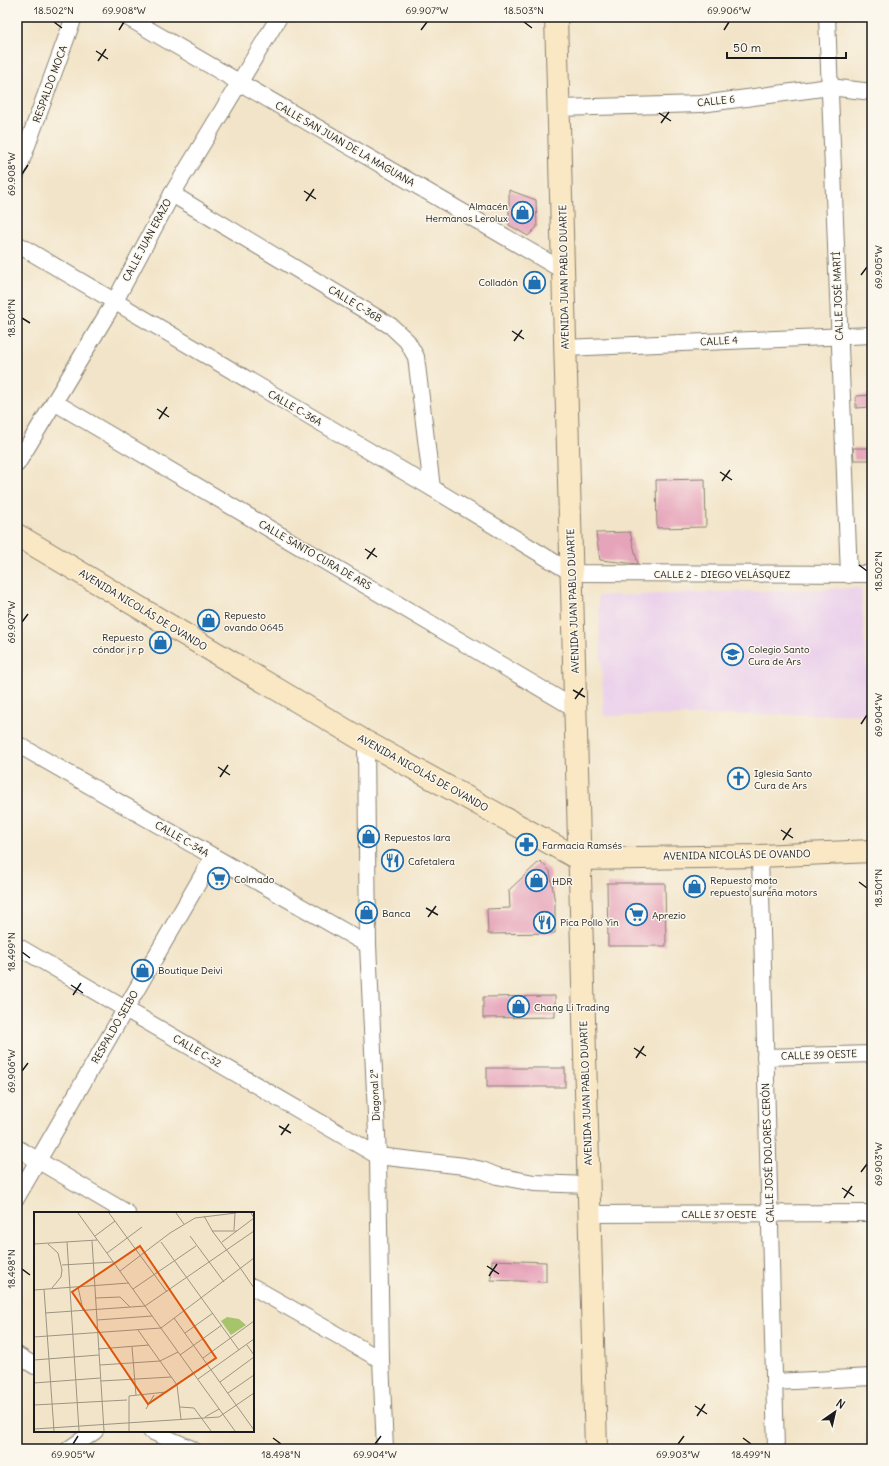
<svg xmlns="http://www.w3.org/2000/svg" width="889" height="1466" font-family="Delius,sans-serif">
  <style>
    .built { fill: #ebd1eb }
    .building { fill: #e6a4ba }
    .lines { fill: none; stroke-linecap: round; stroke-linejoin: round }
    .minor-casing { stroke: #878072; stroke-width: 18 }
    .secondary-casing { stroke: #878072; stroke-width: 24 }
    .minor { stroke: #fff; stroke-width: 16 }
    .secondary { stroke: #fae7c3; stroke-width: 22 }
    .ticks { fill: none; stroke: #1c1c1c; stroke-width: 1.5 }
    .labels { text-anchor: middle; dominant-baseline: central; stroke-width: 3; stroke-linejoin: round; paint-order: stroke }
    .street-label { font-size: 10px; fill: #1c1c1c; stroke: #fbf7ec }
    .poi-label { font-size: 10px; fill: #1c1c1c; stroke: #fbf7ec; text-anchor: start }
    .inset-road { fill: none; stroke: #9c9483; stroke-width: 1 }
    .view { fill: #de560d; fill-opacity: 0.15; stroke: #de560d; stroke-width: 2 }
    .inset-edge { fill: none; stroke: #1c1c1c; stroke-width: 2 }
    .neatline { fill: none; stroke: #1c1c1c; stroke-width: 1.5 }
    .ticks-label { font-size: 10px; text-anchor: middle; fill: #1c1c1c }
  </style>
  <rect width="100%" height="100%" fill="#fbf7ec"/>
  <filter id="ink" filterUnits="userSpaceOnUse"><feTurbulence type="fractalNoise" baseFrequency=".025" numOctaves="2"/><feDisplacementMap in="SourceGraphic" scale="8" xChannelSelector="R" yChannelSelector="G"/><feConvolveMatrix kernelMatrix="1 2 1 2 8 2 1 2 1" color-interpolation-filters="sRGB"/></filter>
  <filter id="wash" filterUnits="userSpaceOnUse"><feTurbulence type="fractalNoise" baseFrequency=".012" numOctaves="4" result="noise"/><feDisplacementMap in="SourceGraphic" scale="16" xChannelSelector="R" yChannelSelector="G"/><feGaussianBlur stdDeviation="0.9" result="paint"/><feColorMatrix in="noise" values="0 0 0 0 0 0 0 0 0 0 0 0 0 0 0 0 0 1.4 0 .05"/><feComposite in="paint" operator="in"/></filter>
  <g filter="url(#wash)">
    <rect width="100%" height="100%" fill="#f2e4c8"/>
    <polygon class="built" points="861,588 870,714 604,716 598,596"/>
    <g id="blocks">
      <g class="building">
        <polygon points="509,190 536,200 537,227 528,236 509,225"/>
        <polygon points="872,395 872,407 856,408 856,396"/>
        <polygon points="853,448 872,448 872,460 854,460"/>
        <polygon points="705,479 706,527 657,528 656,480"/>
        <polygon points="630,532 638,564 600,560 596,533"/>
        <polygon points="540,861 550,871 555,903 555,933 488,934 487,909 510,908 509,890"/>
        <polygon points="607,883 665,883 666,946 608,946"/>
        <polygon points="555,996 555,1017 483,1018 483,997"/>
        <rect x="487" y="1068" width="78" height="19"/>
        <polygon points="492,1260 546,1262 546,1282 491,1280"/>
      </g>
    </g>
  </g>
  <g filter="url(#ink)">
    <use href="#blocks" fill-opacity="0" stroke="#878072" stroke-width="1"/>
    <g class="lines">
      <defs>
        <g id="minor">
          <polyline points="127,17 564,271"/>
          <polyline points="827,17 849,575"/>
          <polyline points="559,108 701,104 830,87 872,92"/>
          <polyline points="17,173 74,17"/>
          <polyline points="172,194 391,326 407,341 416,357 432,488"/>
          <polyline points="17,244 432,488 572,573 872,574"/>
          <polyline points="565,348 872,335"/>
          <polyline points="54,402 576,709"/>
          <polyline points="17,464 115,301 172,194 279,17"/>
          <polyline points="366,742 368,945 378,1156 381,1360 385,1449"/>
          <polyline points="17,744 368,945"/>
          <polyline points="760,856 776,1449"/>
          <polyline points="17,946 378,1156 464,1166 482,1170 497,1176 534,1183 589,1185"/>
          <polyline points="765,1057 872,1054"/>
          <polyline points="17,1148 127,1213"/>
          <polyline points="17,1197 213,857"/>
          <polyline points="590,1214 872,1213"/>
          <polyline points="253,1287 381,1360"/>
          <polyline points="17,1355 35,1366"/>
          <polyline points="774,1382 872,1377"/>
          <polyline points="151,1431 192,1449"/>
          <polyline points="69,1449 95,1431"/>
        </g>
        <g id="secondary">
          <polyline points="556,17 596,1449"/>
          <polyline points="17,535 366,742 579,859 760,856 872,851"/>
        </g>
      </defs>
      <use href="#minor" class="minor-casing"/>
      <use href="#secondary" class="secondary-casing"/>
      <use href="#minor" class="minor"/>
      <use href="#secondary" class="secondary"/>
    </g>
  </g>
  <path class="ticks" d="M54,22L62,28M524,22L532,28M119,30L124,22M421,30L427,22M724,30L729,22M96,51L108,59M98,61L106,49M659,113L671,121M661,123L669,112M22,174L28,165M304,191L316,199M306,201L314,189M861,275L867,267M22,318L30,323M512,331L524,339M514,341L522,330M157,409L169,417M159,419L167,407M720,472L732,480M722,481L730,470M365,549L377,557M367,559L375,548M859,565L867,571M22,622L28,614M573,690L585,697M575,699L583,688M861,724L867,715M218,767L230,775M220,777L228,765M781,830L793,838M783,840L791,828M859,882L867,888M426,908L438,915M428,917L436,906M22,952L30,958M71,985L83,993M73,995L81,983M634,1048L646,1056M636,1058L644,1046M22,1071L28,1063M279,1126L291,1133M281,1135L289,1124M861,1172L867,1164M842,1188L854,1196M844,1198L852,1186M487,1266L499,1274M22,1269L30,1275M489,1276L497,1264M695,1406L707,1414M697,1416L705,1404M273,1438L281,1444M743,1438L751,1444M73,1444L78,1436M375,1444L381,1436M678,1444L684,1436"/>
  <defs>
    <symbol id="shop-ring" viewBox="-11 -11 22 22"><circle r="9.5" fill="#fbf7ec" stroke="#1f6fb2" stroke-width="1.5"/><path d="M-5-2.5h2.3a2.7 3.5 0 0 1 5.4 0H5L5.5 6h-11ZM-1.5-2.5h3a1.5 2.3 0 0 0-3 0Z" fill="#1f6fb2"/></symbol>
    <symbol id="school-ring" viewBox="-11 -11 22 22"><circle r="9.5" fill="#fbf7ec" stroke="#1f6fb2" stroke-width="1.5"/><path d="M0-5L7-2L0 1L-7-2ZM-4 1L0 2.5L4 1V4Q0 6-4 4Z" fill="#1f6fb2"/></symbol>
    <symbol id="church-ring" viewBox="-11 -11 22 22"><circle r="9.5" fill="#fbf7ec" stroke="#1f6fb2" stroke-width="1.5"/><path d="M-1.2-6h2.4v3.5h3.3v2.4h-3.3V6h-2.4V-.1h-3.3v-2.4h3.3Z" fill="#1f6fb2"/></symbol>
    <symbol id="pharmacy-ring" viewBox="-11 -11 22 22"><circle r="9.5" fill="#fbf7ec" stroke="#1f6fb2" stroke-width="1.5"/><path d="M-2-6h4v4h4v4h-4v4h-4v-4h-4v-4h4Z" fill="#1f6fb2"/></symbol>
    <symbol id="restaurant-ring" viewBox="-11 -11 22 22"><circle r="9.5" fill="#fbf7ec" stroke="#1f6fb2" stroke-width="1.5"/><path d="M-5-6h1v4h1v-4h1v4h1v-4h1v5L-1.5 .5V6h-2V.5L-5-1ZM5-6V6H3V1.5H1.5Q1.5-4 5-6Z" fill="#1f6fb2"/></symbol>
    <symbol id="supermarket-ring" viewBox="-11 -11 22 22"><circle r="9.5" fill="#fbf7ec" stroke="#1f6fb2" stroke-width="1.5"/><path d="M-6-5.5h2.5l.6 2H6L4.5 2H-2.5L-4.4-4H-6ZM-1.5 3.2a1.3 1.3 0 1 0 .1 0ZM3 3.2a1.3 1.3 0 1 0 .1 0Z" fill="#1f6fb2"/></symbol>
  </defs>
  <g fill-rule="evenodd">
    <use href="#shop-ring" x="510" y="200" width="25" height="25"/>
    <use href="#shop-ring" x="522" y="270" width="25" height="25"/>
    <use href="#shop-ring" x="196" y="608" width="25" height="25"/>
    <use href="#shop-ring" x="148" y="630" width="25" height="25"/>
    <use href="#school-ring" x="720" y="642" width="25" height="25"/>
    <use href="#church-ring" x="726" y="766" width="25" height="25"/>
    <use href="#shop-ring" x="356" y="824" width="25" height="25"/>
    <use href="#pharmacy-ring" x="514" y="832" width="25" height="25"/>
    <use href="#restaurant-ring" x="380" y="848" width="25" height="25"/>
    <use href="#supermarket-ring" x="206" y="866" width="25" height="25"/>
    <use href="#shop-ring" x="524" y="868" width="25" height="25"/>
    <use href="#shop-ring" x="682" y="874" width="25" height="25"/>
    <use href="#shop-ring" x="354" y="900" width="25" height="25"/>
    <use href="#supermarket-ring" x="624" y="902" width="25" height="25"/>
    <use href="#restaurant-ring" x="532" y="910" width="25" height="25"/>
    <use href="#shop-ring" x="130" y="958" width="25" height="25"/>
    <use href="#shop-ring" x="506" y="994" width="25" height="25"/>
  </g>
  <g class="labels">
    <g class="street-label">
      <text transform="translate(50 84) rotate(-70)">RESPALDO MOCA</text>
      <text transform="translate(716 101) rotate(-6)">CALLE 6</text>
      <text transform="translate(345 144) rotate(30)">CALLE SAN JUAN DE LA MAGUANA</text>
      <text transform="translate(147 240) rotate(-62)">CALLE JUAN ERAZO</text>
      <text transform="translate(564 277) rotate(-91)">AVENIDA JUAN PABLO DUARTE</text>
      <text transform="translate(838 296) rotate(-92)">CALLE JOSÉ MARTÍ</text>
      <text transform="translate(355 304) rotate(31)">CALLE C-36B</text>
      <text transform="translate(719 341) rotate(-3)">CALLE 4</text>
      <text transform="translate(295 408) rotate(30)">CALLE C-36A</text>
      <text transform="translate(315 555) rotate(30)">CALLE SANTO CURA DE ARS</text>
      <text x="722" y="574">CALLE 2 - DIEGO VELÁSQUEZ</text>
      <text transform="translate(573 601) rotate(-92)">AVENIDA JUAN PABLO DUARTE</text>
      <text transform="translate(143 610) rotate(31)">AVENIDA NICOLÁS DE OVANDO</text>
      <text transform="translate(423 773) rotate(29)">AVENIDA NICOLÁS DE OVANDO</text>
      <text transform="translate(182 839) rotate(30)">CALLE C-34A</text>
      <text transform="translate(737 855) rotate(-1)">AVENIDA NICOLÁS DE OVANDO</text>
      <text transform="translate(115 1027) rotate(-60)">RESPALDO SEIBO</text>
      <text transform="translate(197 1051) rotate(30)">CALLE C-32</text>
      <text transform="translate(819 1055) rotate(-2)">CALLE 39 OESTE</text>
      <text transform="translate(586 1093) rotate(-92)">AVENIDA JUAN PABLO DUARTE</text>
      <text transform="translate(375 1095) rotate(-93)">Diagonal 2ª</text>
      <text transform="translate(768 1153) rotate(-92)">CALLE JOSÉ DOLORES CERÓN</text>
      <text x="719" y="1214">CALLE 37 OESTE</text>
    </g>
    <g class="poi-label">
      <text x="508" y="206" text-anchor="end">Almacén<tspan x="508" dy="12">Hermanos Lerolux</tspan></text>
      <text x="518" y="282" text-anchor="end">Colladón</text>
      <text x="224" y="615">Repuesto<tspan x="224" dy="12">ovando 0645</tspan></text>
      <text x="144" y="637" text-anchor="end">Repuesto<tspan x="144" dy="12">cóndor j r p</tspan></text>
      <text x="748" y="649">Colegio Santo<tspan x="748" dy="12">Cura de Ars</tspan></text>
      <text x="754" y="773">Iglesia Santo<tspan x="754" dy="12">Cura de Ars</tspan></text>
      <text x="384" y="837">Repuestos lara</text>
      <text x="542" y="845">Farmacia Ramsés</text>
      <text x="408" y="861">Cafetalera</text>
      <text x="234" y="879">Colmado</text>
      <text x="710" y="880">Repuesto moto<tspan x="710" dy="12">repuesto sureña motors</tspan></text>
      <text x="552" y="881">HDR</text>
      <text x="382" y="913">Banca</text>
      <text x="652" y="915">Aprezio</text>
      <text x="560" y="922">Pica Pollo Yin</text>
      <text x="158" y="970">Boutique Deivi</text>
      <text x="534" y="1007">Chang Li Trading</text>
    </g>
  </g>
  <g transform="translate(34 1212)">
    <rect width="220" height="220" fill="#f2e4c8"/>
    <path d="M193,105L205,107L212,113L197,123L187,109Z" fill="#a5c46c"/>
    <path class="inset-road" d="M44,1L201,219M75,1L133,80M142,1L150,12M170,4L179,20L207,57M200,18L201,1M178,19H203M61,24L81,9M156,24L190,70M58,29L70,219M33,30L45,219M127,30L205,138M188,30L220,6L217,1M0,32L63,28M14,32L24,41L28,58L27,65L18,76M73,41L108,15M28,53L79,50M207,57L220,76M86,59L136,21L161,6L202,1M44,75L49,98M10,77L20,219M99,77L162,34M0,78L95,71M61,86L86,85L96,95M11,101L111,94L220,19M140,106L220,218M63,108L118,104M104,118L143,173L147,207M151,121L179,101M0,125L127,116L220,46M213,133L220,143M98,135L102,183M64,137L115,133M146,143L188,113M169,146L220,109M0,148L65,143M66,153L126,149L144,140M164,167L220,127M67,169L137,165M186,170L220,145M0,171L66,166M194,181L220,163M0,193L93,188M146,195L160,196L177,219M112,197L120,183M171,205L185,197M0,217L185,205L220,181M95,219V184L132,180L159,161"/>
    <path class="view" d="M106,34L182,146L114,192L38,80Z"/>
    <rect width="220" height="220" class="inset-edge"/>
  </g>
  <rect width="889" height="1466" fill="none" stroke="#fbf7ec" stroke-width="44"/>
  <g transform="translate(835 1412) rotate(34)" stroke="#fbf7ec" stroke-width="3" paint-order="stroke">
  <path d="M0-3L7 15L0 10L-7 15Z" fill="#1c1c1c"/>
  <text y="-6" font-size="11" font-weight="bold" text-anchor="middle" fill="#1c1c1c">N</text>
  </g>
  <path d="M727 52v6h119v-6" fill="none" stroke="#1c1c1c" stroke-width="2"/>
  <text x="733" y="52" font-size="12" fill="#1c1c1c" stroke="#fbf7ec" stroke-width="3" paint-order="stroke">50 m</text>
  <rect x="22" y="22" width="845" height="1422" class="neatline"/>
  <g class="ticks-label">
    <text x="54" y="14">18.502°N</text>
    <text x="124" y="14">69.908°W</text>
    <text x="427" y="14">69.907°W</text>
    <text x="524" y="14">18.503°N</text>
    <text x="729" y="14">69.906°W</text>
    <text transform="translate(11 174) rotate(-90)" y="4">69.908°W</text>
    <text transform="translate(878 267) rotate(-90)" y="4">69.905°W</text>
    <text transform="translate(11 318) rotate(-90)" y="4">18.501°N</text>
    <text transform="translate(878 571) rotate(-90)" y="4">18.502°N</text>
    <text transform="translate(11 622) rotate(-90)" y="4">69.907°W</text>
    <text transform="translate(878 715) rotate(-90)" y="4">69.904°W</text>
    <text transform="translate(878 888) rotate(-90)" y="4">18.501°N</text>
    <text transform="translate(11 952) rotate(-90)" y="4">18.499°N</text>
    <text transform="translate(11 1071) rotate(-90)" y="4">69.906°W</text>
    <text transform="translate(878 1164) rotate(-90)" y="4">69.903°W</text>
    <text transform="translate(11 1269) rotate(-90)" y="4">18.498°N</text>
    <text x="73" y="1458">69.905°W</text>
    <text x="281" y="1458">18.498°N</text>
    <text x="375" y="1458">69.904°W</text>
    <text x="678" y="1458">69.903°W</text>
    <text x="751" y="1458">18.499°N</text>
  </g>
</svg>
